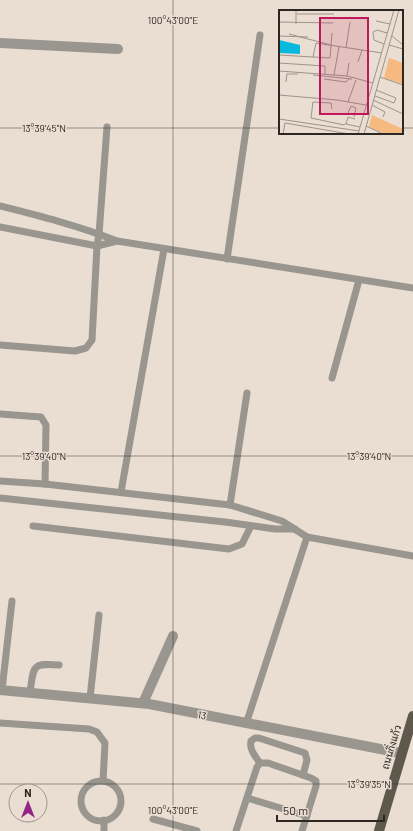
<svg xmlns="http://www.w3.org/2000/svg" width="413" height="831" font-family="Barlow,Sarabun,sans-serif">
  <style>
    .lines { fill: none; stroke-linecap: round; stroke-linejoin: round }
    .lane { stroke: #99958f; stroke-width: 7 }
    .street { stroke: #99958f; stroke-width: 10 }
    .primary { stroke: #5e584d; stroke-width: 10 }
    .ticks { fill: none; stroke: #2c2722; stroke-width: 1; stroke-opacity: 0.45 }
    .labels { text-anchor: middle; dominant-baseline: central; stroke-width: 3; stroke-linejoin: round; paint-order: stroke }
    .street-label { font-size: 10px; fill: #2c2722; stroke: #eaddd1 }
    .inset-road { fill: none; stroke: #9e948b; stroke-width: 1 }
    .view { fill: #c2185b; fill-opacity: 0.15; stroke: #c2185b; stroke-width: 2 }
    .inset-edge { fill: none; stroke: #2c2722; stroke-width: 2 }
    .ticks-label { font-size: 10px; text-anchor: middle; fill: #2c2722; stroke: #eaddd1; stroke-width: 3; stroke-linejoin: round; paint-order: stroke }
  </style>
  <rect width="100%" height="100%" fill="#eaddd1"/>
  <g class="lines">
    <g class="lane">
      <path d="M0,206C40,216 79,226 117,241L413,288"/>
      <polyline points="0,227 97,246 117,241"/>
      <polyline points="227,259 260,35"/>
      <polyline points="0,345 75,351 86,348 92,340 97,246 99,234 107,127"/>
      <polyline points="332,378 359,280"/>
      <polyline points="0,414 41,417 46,425 45,484"/>
      <polyline points="0,481 45,484 230,505 282,521 307,537 413,556"/>
      <polyline points="121,492 164,249"/>
      <polyline points="0,498 225,522 275,529 295,529"/>
      <polyline points="230,505 247,393"/>
      <polyline points="33,526 229,549 242,544 251,526"/>
      <polyline points="2,690 12,601"/>
      <path d="M30,692C34,666 31,663 59,665"/>
      <polyline points="90,698 99,615"/>
      <polyline points="0,723 89,729 97,732 105,743 103,781"/>
      <polyline points="246,724 307,537"/>
      <path d="M260,763C256,757 249,750 251,741L255,738H259L305,753L307,760L303,775"/>
      <circle cx="101" cy="801" r="20"/>
      <polyline points="247,798 307,816"/>
      <polyline points="153,819 197,831"/>
      <polyline points="104,820 104,831"/>
      <polyline points="236,831 257,767 260,763 268,763 311,778 316,781 316,786 302,831"/>
    </g>
    <g class="street">
      <polyline points="0,43 118,49"/>
      <polyline points="0,690 149,704 401,753"/>
      <polyline points="143,703 173,636"/>
    </g>
    <polyline class="primary" points="379,831 413,716"/>
  </g>
  <path class="ticks" d="M173,0V831M0,128H280M402,128H413M0,456H413M0,784H413"/>
  <g class="labels">
    <g class="street-label">
      <text transform="translate(202 715) rotate(11)">13</text>
      <text transform="translate(391 747) rotate(-73)">ถนนกิ่งแก้ว</text>
    </g>
  </g>
  <g transform="translate(279 10)">
    <rect width="124" height="124" fill="#eaddd1"/>
    <path d="M110,48L124,53V74L105,68ZM93,105L124,119V124H106L90,117Z" fill="#f6b980"/>
    <path d="M0,30L21,35V44L0,43Z" fill="#07badd"/>
    <path class="inset-road" d="M18,4H55M97,11L111,14M0,12L54,13M17,14V0M10,24L52,35M0,26L29,27M113,26L124,35M105,34L95,30L94,22L98,20L108,23M110,35L124,39M67,38L71,12M0,45L51,48L53,23M34,47L37,33L103,43M79,52L83,40M0,53L46,56V64M0,61L68,66L94,73M34,65L73,69M55,65L60,37M68,66L70,53M101,67L124,75M45,69L67,72L70,69M7,72L8,64H19M0,85L58,90L87,95M96,86L115,93L117,88L97,80M94,90L124,104M69,92L77,70M93,95L106,102L104,107M53,99L52,93L34,92L32,108L65,115L67,113M68,105L72,96L77,98L75,107M0,109L80,121M76,109L69,107L67,114L81,117M87,116L104,124M4,124L6,113L70,124M79,124L115,0M85,124L120,0"/>
    <path class="view" d="M41,8H89V104H41Z"/>
    <rect width="124" height="124" class="inset-edge"/>
  </g>
  <g class="ticks-label">
    <text x="173" y="24">100°43'00"E</text>
    <text x="44" y="132">13°39'45"N</text>
    <text x="44" y="460">13°39'40"N</text>
    <text x="369" y="460">13°39'40"N</text>
    <text x="369" y="788">13°39'35"N</text>
    <text x="173" y="814">100°43'00"E</text>
  </g>
  <g transform="translate(28 803)"><circle r="19" fill="#eaddd1" stroke="#9e948b"/>
  <path d="M0-3L7 15L0 10L-7 15Z" fill="#922586"/>
  <text y="-6" font-size="11" font-weight="bold" text-anchor="middle" fill="#2c2722">N</text>
  </g>
  <path d="M277 815v6h107v-6" fill="none" stroke="#2c2722" stroke-width="2"/>
  <text x="283" y="815" font-size="12" fill="#2c2722" stroke="#eaddd1" stroke-width="3" paint-order="stroke">50 m</text>
</svg>
